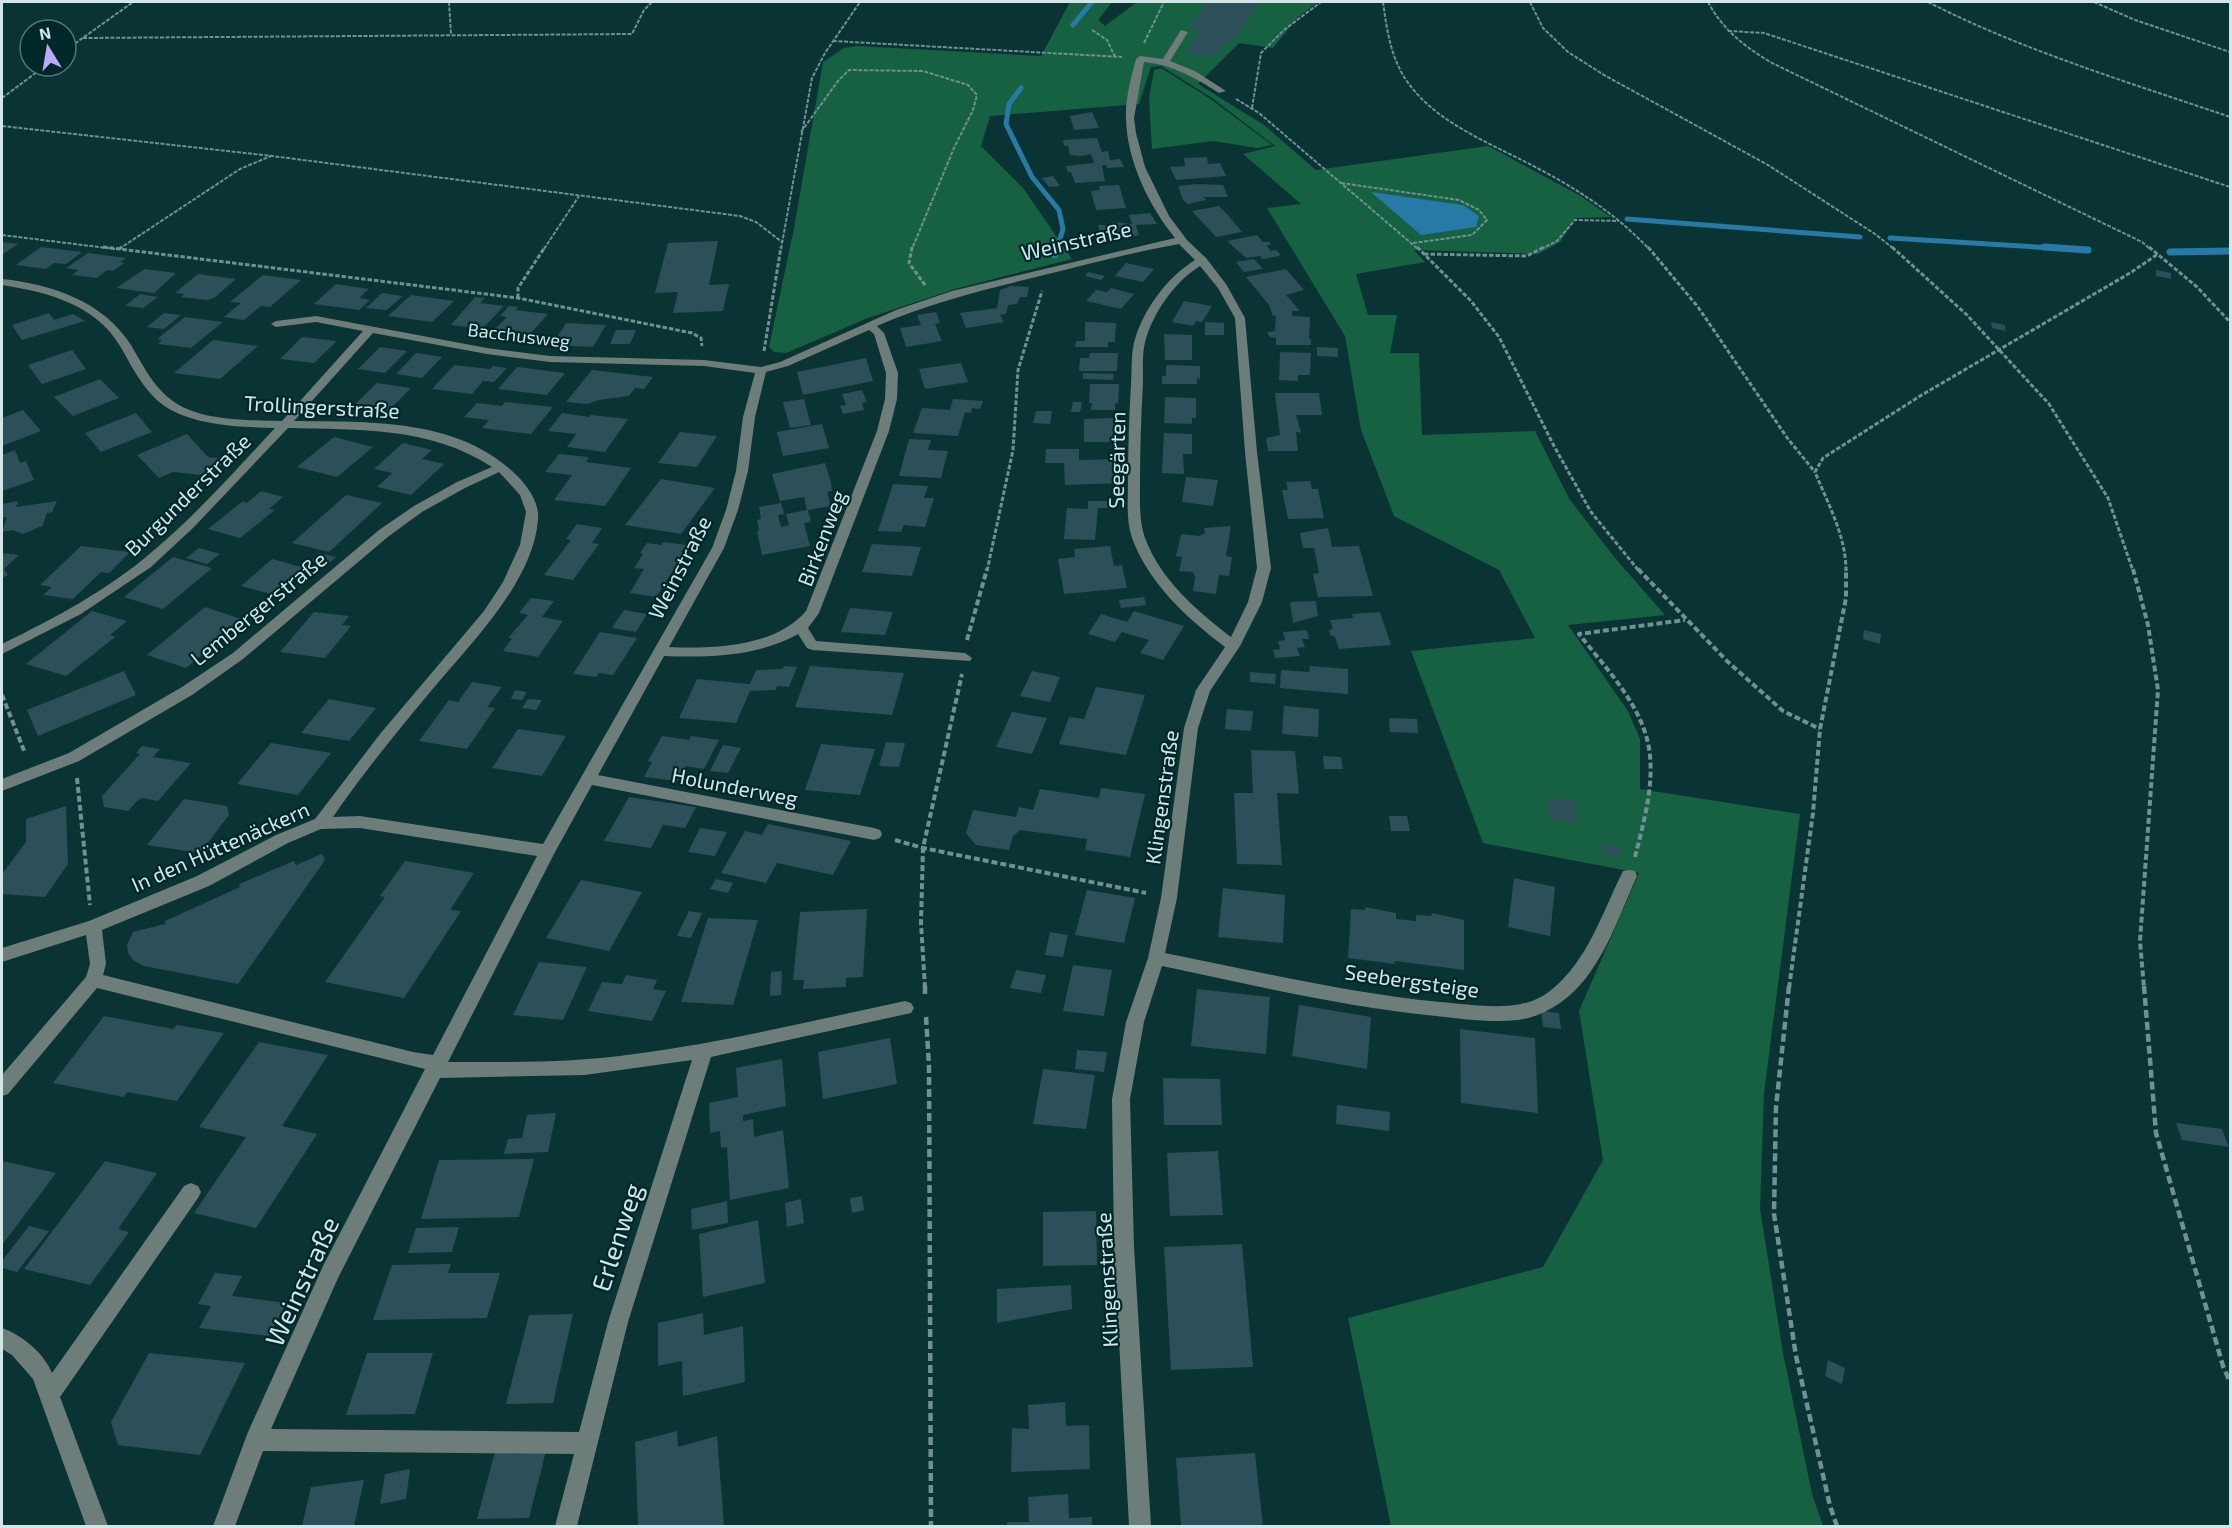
<svg xmlns="http://www.w3.org/2000/svg" width="2232" height="1528" font-family="'Exo 2',sans-serif">
  <style>
    .green { fill: #166141 }
    .water { fill: #277aa5 }
    .lines { fill: none; stroke-linecap: round; stroke-linejoin: round }
    .stream-far1 { stroke: #277aa5; stroke-width: 5 }
    .stream { stroke: #277aa5; stroke-width: 7 }
    .building { fill: #2d4f59 }
    .path-far3 { stroke: #719091; stroke-width: 2; stroke-dasharray: 4 1.5; stroke-linecap: butt }
    .path-far2 { stroke: #719091; stroke-width: 3; stroke-dasharray: 4.5 2; stroke-linecap: butt }
    .path-far1 { stroke: #719091; stroke-width: 4; stroke-dasharray: 6 3; stroke-linecap: butt }
    .path { stroke: #719091; stroke-width: 4.5; stroke-dasharray: 8 4; stroke-linecap: butt }
    .minor { fill: #6d7d79; fill-rule: evenodd }
    .labels { text-anchor: middle; dominant-baseline: central; stroke-width: 4.5; stroke-linejoin: round; paint-order: stroke }
    .far-street-label { font-size: 18px; fill: #d2e6e7; stroke: #00282a }
    .street-label { font-size: 21px; fill: #d2e6e7; stroke: #00282a }
    .near-street-label { font-size: 26px; fill: #d2e6e7; stroke: #00282a }
  </style>
  <rect width="100%" height="100%" fill="#0a3334"/>
  <g class="green">
    <polygon points="1070,2 1112,2 1098,20 1105,26 1137,2 1318,2 1298,17 1273,48 1239,43 1198,84 1264,125 1316,170 1488,146 1579,195 1611,217 1576,218 1560,242 1538,254 1414,250 1425,262 1356,274 1368,315 1397,315 1390,353 1419,353 1422,435 1535,431 1570,500 1615,558 1665,615 1568,625 1628,711 1640,739 1640,789 1800,814 1764,1093 1760,1209 1783,1353 1812,1494 1823,1526 1391,1526 1348,1318 1543,1267 1603,1160 1579,1011 1639,873 1483,843 1411,651 1535,638 1499,570 1394,516 1361,430 1345,336 1267,208 1301,204 1243,154 1275,146 1212,98 1161,66 1151,67 1139,104 990,116 981,146 1023,188 1072,259 955,289 868,318 786,353 774,352 769,347 794,228 823,62 844,48 857,46 1041,56"/>
    <polygon points="1161,68 1209,98 1272,145 1257,148 1213,141 1152,149 1149,98 1154,70"/>
  </g>
  <polygon class="water" points="1371,192 1463,205 1479,216 1476,227 1421,235"/>
  <g class="lines">
    <g class="stream-far1">
      <polyline points="1073,25 1092,2"/>
      <polyline points="1021,88 1009,104 1006,124 1032,177 1059,210 1063,229 1057,249"/>
      <polyline points="1627,219 1860,237"/>
      <polyline points="1890,238 2069,249"/>
    </g>
    <g class="stream">
      <polyline points="2044,247 2088,250"/>
      <polyline points="2170,252 2230,251"/>
      <polyline points="1055,255 1057,247"/>
    </g>
  </g>
  <g class="building">
    <polygon points="1205,2 1259,2 1230,44 1224,43 1216,56 1185,52 1201,30 1189,29 1206,5 1203,4"/>
    <polygon points="1092,112 1099,128 1074,130 1070,116"/>
    <polygon points="1097,138 1102,152 1108,151 1110,160 1120,159 1124,167 1107,168 1106,165 1102,165 1105,181 1075,183 1071,172 1068,172 1066,166 1094,163 1091,154 1082,156 1070,155 1068,146 1064,146 1063,140"/>
    <polygon points="1207,157 1208,164 1220,163 1226,176 1176,180 1170,167 1185,166 1184,158"/>
    <polygon points="1053,176 1060,186 1049,187 1042,178"/>
    <polygon points="1197,184 1223,185 1228,197 1203,197 1206,200 1188,204 1183,200 1178,186"/>
    <polygon points="1119,185 1126,208 1096,210 1091,191 1100,190 1099,186"/>
    <polygon points="1219,206 1227,214 1242,232 1216,237 1192,211"/>
    <polygon points="1150,213 1157,224 1136,225 1139,235 1106,243 1105,233 1100,234 1098,225 1112,225 1112,222 1132,224 1129,215"/>
    <polygon points="1257,235 1263,242 1269,242 1271,244 1267,246 1271,251 1276,250 1280,254 1279,256 1263,259 1260,256 1246,258 1227,241"/>
    <polygon points="718,241 709,285 729,284 723,311 673,313 678,292 655,293 668,243"/>
    <polygon points="2,242 18,244 2,255"/>
    <polygon points="41,247 82,252 66,264 54,263 46,269 16,265"/>
    <polygon points="88,253 126,258 120,262 124,263 113,271 107,270 97,278 72,275 78,270 66,268"/>
    <polygon points="1254,259 1263,269 1244,272 1236,262"/>
    <polygon points="1126,263 1154,269 1143,282 1115,276"/>
    <polygon points="145,269 176,273 154,293 116,288"/>
    <polygon points="1286,269 1304,290 1286,295 1300,311 1292,311 1292,316 1310,317 1309,339 1311,339 1311,345 1276,345 1276,338 1270,337 1267,332 1275,331 1276,316 1273,316 1269,305 1246,277"/>
    <polygon points="2156,270 2171,273 2171,279 2156,276"/>
    <polygon points="1088,272 1105,276 1101,280 1085,276"/>
    <polygon points="198,274 236,279 214,298 207,300 181,297 184,294 175,293"/>
    <polygon points="263,275 301,280 270,307 261,306 244,320 224,317 241,303 230,302"/>
    <polygon points="336,284 369,289 359,298 370,300 359,310 314,304"/>
    <polygon points="1011,286 1029,287 1027,297 1020,297 1017,304 1008,305 1006,314 1000,315 1004,322 966,328 960,313 997,308 1000,290"/>
    <polygon points="1111,288 1134,294 1121,309 1086,301 1096,290 1107,292"/>
    <polygon points="382,293 403,296 387,310 366,308"/>
    <polygon points="140,294 158,297 143,308 125,306"/>
    <polygon points="411,295 454,301 432,322 388,316"/>
    <polygon points="475,297 485,298 480,303 504,306 482,329 451,325"/>
    <polygon points="1184,301 1212,306 1202,322 1196,321 1193,326 1172,322"/>
    <polygon points="509,306 518,307 515,310 548,314 529,335 493,331 507,317 500,316"/>
    <polygon points="936,312 940,323 935,324 942,341 906,347 900,328 921,325 917,315"/>
    <polygon points="49,313 54,320 73,314 85,321 22,340 12,325"/>
    <polygon points="164,313 181,315 164,329 147,327"/>
    <polygon points="185,317 223,322 191,348 158,344 162,340 157,339"/>
    <polygon points="1085,322 1116,323 1115,342 1108,342 1108,347 1075,347 1076,341 1085,341"/>
    <polygon points="1205,322 1224,323 1224,335 1205,335"/>
    <polygon points="1991,322 2005,325 2005,331 1992,328"/>
    <polygon points="566,323 606,325 593,347 552,345"/>
    <polygon points="616,330 636,330 630,344 610,344"/>
    <polygon points="1164,334 1192,335 1192,360 1165,360"/>
    <polygon points="302,337 337,341 314,363 280,359"/>
    <polygon points="213,340 258,346 220,379 174,373"/>
    <polygon points="380,347 407,351 385,373 358,369"/>
    <polygon points="1317,347 1338,348 1338,357 1317,356"/>
    <polygon points="72,350 86,369 42,384 28,365"/>
    <polygon points="1280,352 1311,353 1310,375 1298,375 1298,381 1279,380"/>
    <polygon points="416,353 442,357 422,378 396,374"/>
    <polygon points="1090,353 1118,353 1117,371 1079,371 1080,358 1089,358"/>
    <polygon points="866,358 873,381 803,395 797,372"/>
    <polygon points="961,363 968,382 925,389 919,369"/>
    <polygon points="454,365 490,369 493,366 507,368 494,382 483,381 472,394 432,389"/>
    <polygon points="1166,365 1200,366 1200,379 1197,378 1197,384 1162,384 1162,376 1166,376"/>
    <polygon points="517,367 565,373 547,395 498,389"/>
    <polygon points="592,370 653,377 644,389 635,388 629,396 599,400 587,404 566,402"/>
    <polygon points="1083,373 1114,374 1113,380 1083,379"/>
    <polygon points="100,379 119,398 73,416 54,397"/>
    <polygon points="377,383 411,388 387,412 353,406"/>
    <polygon points="1090,384 1119,384 1118,404 1115,403 1115,410 1091,410 1092,403 1089,403"/>
    <polygon points="862,390 867,402 862,403 864,410 843,414 840,406 846,405 842,394"/>
    <polygon points="1275,393 1319,393 1322,415 1296,415 1301,433 1296,432 1298,451 1268,451 1266,438 1280,435"/>
    <polygon points="1165,397 1196,398 1196,418 1192,418 1192,424 1164,423"/>
    <polygon points="804,399 811,425 790,428 783,402"/>
    <polygon points="953,399 983,401 980,409 972,408 971,413 965,412 958,436 913,433 922,408 950,410"/>
    <polygon points="505,402 553,407 531,434 482,428 489,420 464,417 477,403 502,406"/>
    <polygon points="1073,402 1082,402 1080,412 1071,412"/>
    <polygon points="23,410 41,431 2,446 2,418"/>
    <polygon points="1036,411 1052,411 1050,424 1033,423"/>
    <polygon points="136,413 152,432 101,452 85,433"/>
    <polygon points="562,413 589,417 591,415 628,419 605,452 567,447 576,434 548,431"/>
    <polygon points="1115,418 1116,442 1084,442 1084,419"/>
    <polygon points="822,424 829,448 783,456 777,432"/>
    <polygon points="680,432 717,436 697,467 658,463"/>
    <polygon points="1164,433 1192,434 1192,454 1183,454 1184,474 1162,473"/>
    <polygon points="187,434 208,457 227,459 211,476 173,472 159,478 137,455"/>
    <polygon points="334,437 373,447 337,477 297,467"/>
    <polygon points="909,439 931,440 928,450 948,451 941,478 899,476"/>
    <polygon points="403,443 432,450 422,459 444,464 411,495 377,487 392,473 374,469"/>
    <polygon points="1046,449 1079,449 1079,460 1119,459 1121,483 1065,485 1064,463 1045,463"/>
    <polygon points="15,450 20,463 26,461 34,480 2,491 2,455"/>
    <polygon points="559,454 589,457 586,462 631,468 605,506 554,500 572,475 545,472"/>
    <polygon points="825,463 831,483 832,491 827,492 831,506 808,510 811,522 804,523 810,546 762,555 757,531 759,531 757,520 761,519 759,507 781,503 784,514 778,515 781,527 789,525 786,514 807,510 804,497 780,501 772,474"/>
    <polygon points="1186,477 1218,480 1213,506 1182,502"/>
    <polygon points="661,479 715,488 681,534 625,525"/>
    <polygon points="1310,481 1312,489 1318,489 1324,518 1288,519 1282,490 1288,490 1286,482"/>
    <polygon points="893,484 928,486 924,498 934,498 925,527 904,525 901,532 878,531"/>
    <polygon points="261,491 283,497 269,509 275,510 240,538 208,529 243,501 247,503"/>
    <polygon points="346,495 382,503 329,552 292,543"/>
    <polygon points="18,501 16,507 57,501 52,512 47,513 42,526 23,534 13,530 2,532 7,517 2,518 2,504"/>
    <polygon points="1088,501 1109,501 1109,508 1098,508 1095,540 1064,539 1067,508 1088,509"/>
    <polygon points="577,524 602,528 592,543 599,544 573,580 544,575 571,540 566,539"/>
    <polygon points="1231,526 1226,556 1232,557 1229,576 1219,575 1216,594 1193,591 1195,577 1193,572 1179,571 1182,557 1176,556 1181,534 1199,536 1205,533 1204,528"/>
    <polygon points="1328,528 1332,547 1359,546 1373,596 1318,597 1313,574 1319,573 1314,548 1303,548 1300,533"/>
    <polygon points="664,542 686,545 681,552 685,552 656,597 630,593 644,569 634,568 643,554 640,553 647,543 661,545"/>
    <polygon points="872,544 921,547 912,576 862,572"/>
    <polygon points="81,546 130,552 109,573 101,572 73,599 43,595 52,587 40,585"/>
    <polygon points="1110,546 1114,566 1122,565 1127,588 1064,594 1058,559 1075,557 1074,549"/>
    <polygon points="199,548 220,554 207,564 186,558"/>
    <polygon points="2,553 19,555 4,569 8,575 2,578"/>
    <polygon points="319,553 336,557 328,564 312,560"/>
    <polygon points="173,557 212,568 163,609 124,597"/>
    <polygon points="272,559 305,568 274,595 241,586"/>
    <polygon points="1144,597 1146,605 1121,608 1119,600"/>
    <polygon points="531,598 554,601 542,617 563,621 538,657 503,651 512,638 508,638 528,615 519,613"/>
    <polygon points="1316,601 1318,616 1293,623 1290,602"/>
    <polygon points="205,607 244,620 186,668 147,655"/>
    <polygon points="850,608 893,612 885,635 841,632"/>
    <polygon points="624,610 647,614 636,632 612,628"/>
    <polygon points="92,611 127,621 110,635 115,637 66,676 26,664"/>
    <polygon points="1134,611 1184,626 1163,660 1140,653 1149,640 1122,632 1115,642 1088,634 1101,614 1127,622"/>
    <polygon points="314,612 349,616 342,625 351,626 325,658 280,652"/>
    <polygon points="1380,612 1391,645 1339,649 1335,637 1331,635 1329,630 1333,629 1330,620 1353,618 1352,614"/>
    <polygon points="1307,630 1309,639 1302,639 1305,647 1297,648 1300,656 1275,658 1273,650 1280,649 1278,641 1285,640 1283,632"/>
    <polygon points="1864,630 1881,634 1880,644 1863,639"/>
    <polygon points="600,632 637,638 613,675 599,673 596,677 573,674"/>
    <polygon points="784,666 797,667 789,687 777,686 776,690 750,691 736,723 679,718 697,679 750,684 756,670 783,669"/>
    <polygon points="810,666 904,673 892,715 795,707"/>
    <polygon points="1310,666 1348,669 1348,694 1280,688 1281,670 1309,672"/>
    <polygon points="124,671 136,695 38,736 27,710"/>
    <polygon points="1032,671 1060,677 1050,702 1020,696"/>
    <polygon points="1250,672 1276,674 1275,684 1250,682"/>
    <polygon points="472,682 502,687 487,707 495,708 467,749 419,741 449,700 458,702"/>
    <polygon points="1096,687 1145,695 1126,755 1059,744 1069,717 1084,719"/>
    <polygon points="515,690 527,692 522,700 511,699"/>
    <polygon points="329,699 376,708 349,741 301,733"/>
    <polygon points="528,699 542,700 536,710 522,708"/>
    <polygon points="1284,706 1319,709 1318,737 1282,734"/>
    <polygon points="1227,709 1253,711 1251,731 1225,729"/>
    <polygon points="1012,712 1047,718 1032,754 996,747"/>
    <polygon points="1389,718 1417,719 1418,733 1390,732"/>
    <polygon points="518,729 566,736 542,776 492,768"/>
    <polygon points="662,736 689,740 691,736 719,740 704,769 686,766 678,781 644,777 652,762 648,761"/>
    <polygon points="886,742 905,743 899,767 879,766"/>
    <polygon points="271,743 331,753 298,795 237,784"/>
    <polygon points="821,744 875,749 860,795 805,790"/>
    <polygon points="723,745 741,748 728,773 710,771"/>
    <polygon points="142,746 160,749 153,757 191,763 158,801 143,798 138,800 128,811 104,807 102,796 140,754 136,753"/>
    <polygon points="1251,750 1295,751 1299,794 1277,793 1282,865 1237,864 1234,793 1253,793"/>
    <polygon points="1323,756 1341,757 1343,769 1324,769"/>
    <polygon points="1101,788 1145,794 1130,857 1085,850 1087,839 1020,830 1013,836 1009,850 976,845 966,833 973,810 1016,817 1019,807 1033,810 1040,789 1099,798"/>
    <polygon points="629,797 696,807 685,828 663,825 651,848 604,841"/>
    <polygon points="1547,798 1575,800 1578,822 1550,819"/>
    <polygon points="184,799 227,806 229,815 200,853 147,845"/>
    <polygon points="66,806 68,864 45,897 2,894 2,874 26,842 26,819"/>
    <polygon points="1389,816 1407,816 1410,831 1391,831"/>
    <polygon points="768,824 851,841 833,875 777,863 766,883 721,873 745,831 762,835"/>
    <polygon points="700,828 727,832 715,856 688,852"/>
    <polygon points="1603,844 1620,847 1620,858 1603,855"/>
    <polygon points="322,854 325,860 238,984 144,966 133,960 128,953 127,945 133,932 165,924 165,921 240,887 239,884 294,861 296,865"/>
    <polygon points="405,861 474,873 450,910 461,911 404,998 325,982 385,897 380,896"/>
    <polygon points="1514,878 1555,887 1550,936 1508,927"/>
    <polygon points="716,879 733,883 728,893 710,889"/>
    <polygon points="581,880 642,892 609,951 546,938"/>
    <polygon points="1223,888 1285,895 1283,943 1218,937"/>
    <polygon points="1087,890 1135,898 1124,943 1075,935"/>
    <polygon points="1365,907 1396,913 1396,919 1416,921 1416,915 1431,916 1432,913 1464,920 1464,970 1395,961 1395,964 1348,958 1351,909 1365,910"/>
    <polygon points="867,909 863,977 846,978 846,987 803,989 804,980 793,980 800,912"/>
    <polygon points="689,911 702,913 691,938 677,936"/>
    <polygon points="708,918 758,920 733,1005 681,1002"/>
    <polygon points="1050,932 1068,935 1063,957 1045,955"/>
    <polygon points="539,962 587,967 563,1020 513,1015"/>
    <polygon points="1073,965 1112,970 1104,1016 1063,1011"/>
    <polygon points="1016,970 1046,975 1041,993 1010,988"/>
    <polygon points="782,971 781,995 770,996 771,972"/>
    <polygon points="626,975 657,980 653,989 666,991 652,1021 588,1011 602,982 622,984"/>
    <polygon points="1197,989 1270,997 1266,1054 1191,1046"/>
    <polygon points="1299,1005 1371,1017 1367,1069 1292,1056"/>
    <polygon points="1541,1011 1559,1013 1561,1029 1543,1027"/>
    <polygon points="104,1016 173,1029 177,1025 224,1033 177,1101 127,1092 124,1097 53,1083"/>
    <polygon points="1460,1029 1535,1038 1538,1113 1461,1103"/>
    <polygon points="890,1038 897,1084 823,1099 818,1052"/>
    <polygon points="259,1042 328,1055 282,1126 317,1134 256,1228 194,1213 246,1137 199,1127"/>
    <polygon points="1077,1050 1107,1052 1104,1072 1075,1069"/>
    <polygon points="782,1059 786,1106 743,1115 743,1121 753,1119 754,1137 783,1130 789,1188 730,1200 727,1147 721,1148 720,1131 710,1133 709,1103 738,1097 736,1068"/>
    <polygon points="1043,1069 1095,1075 1086,1129 1033,1124"/>
    <polygon points="1163,1078 1220,1079 1222,1125 1164,1125"/>
    <polygon points="1337,1105 1390,1112 1389,1131 1336,1124"/>
    <polygon points="556,1113 548,1152 504,1154 508,1139 522,1138 527,1115"/>
    <polygon points="2176,1123 2222,1129 2229,1147 2182,1140"/>
    <polygon points="1218,1151 1223,1215 1170,1216 1167,1153"/>
    <polygon points="534,1159 519,1217 421,1219 439,1160"/>
    <polygon points="2,1161 56,1173 2,1245"/>
    <polygon points="105,1161 157,1173 118,1229 129,1232 90,1285 24,1269"/>
    <polygon points="862,1196 864,1210 852,1213 850,1198"/>
    <polygon points="801,1199 804,1223 787,1227 785,1203"/>
    <polygon points="727,1201 728,1223 692,1230 691,1209"/>
    <polygon points="1096,1211 1097,1265 1043,1266 1043,1212"/>
    <polygon points="758,1220 765,1283 703,1297 699,1234"/>
    <polygon points="29,1226 49,1231 17,1272 2,1268 2,1261"/>
    <polygon points="459,1227 452,1252 408,1253 416,1228"/>
    <polygon points="1242,1244 1253,1367 1171,1370 1164,1247"/>
    <polygon points="451,1264 448,1273 500,1273 487,1318 373,1320 392,1265"/>
    <polygon points="215,1273 242,1276 232,1296 286,1303 269,1336 199,1328 211,1306 198,1304"/>
    <polygon points="1071,1285 1072,1309 997,1323 997,1289"/>
    <polygon points="703,1313 704,1335 743,1326 745,1382 683,1396 682,1361 658,1366 658,1323"/>
    <polygon points="573,1314 553,1403 506,1404 529,1315"/>
    <polygon points="149,1353 245,1363 200,1455 118,1445 111,1422"/>
    <polygon points="367,1353 433,1353 415,1414 346,1415"/>
    <polygon points="1828,1360 1845,1368 1842,1384 1825,1376"/>
    <polygon points="1065,1402 1066,1426 1089,1425 1090,1469 1011,1472 1012,1428 1029,1429 1028,1405"/>
    <polygon points="677,1431 678,1447 717,1436 724,1526 638,1526 635,1442"/>
    <polygon points="547,1447 529,1518 477,1519 496,1448"/>
    <polygon points="1255,1453 1263,1526 1181,1526 1176,1458"/>
    <polygon points="410,1469 406,1499 380,1504 385,1474"/>
    <polygon points="364,1480 354,1526 302,1526 311,1487"/>
    <polygon points="1068,1494 1069,1518 1092,1517 1092,1526 1007,1526 1007,1522 1029,1522 1028,1497"/>
  </g>
  <g class="lines">
    <g class="path-far3">
      <polyline points="449,2 451,34"/>
      <path d="M1383,2C1387,31 1391,60 1409,84C1439,125 1495,145 1539,169C1579,190 1617,215 1649,249"/>
      <polyline points="1530,2 1543,28 1568,52 1604,75 1768,165 1875,234 1894,249"/>
      <path d="M1708,2C1723,30 1745,47 1772,63L2142,242L2150,249"/>
      <path d="M1928,2C2024,51 2128,82 2230,117"/>
      <polyline points="2094,2 2135,20 2230,52"/>
      <polyline points="1092,30 1107,40 1115,57"/>
      <polyline points="1728,31 1764,33 2230,187"/>
      <polyline points="83,38 632,34 644,10 652,2"/>
      <polyline points="833,41 1122,57"/>
      <polyline points="1144,43 1164,2"/>
      <polyline points="66,50 133,2"/>
      <polyline points="2,98 45,66"/>
      <polyline points="1236,99 1259,113 1418,249"/>
      <polyline points="1252,108 1261,53 1284,30 1321,2"/>
      <polyline points="2,126 272,156 740,216 756,222 782,242"/>
      <polyline points="801,132 838,81 849,70 923,71 968,85 977,95 973,110 954,148 912,249"/>
      <polyline points="1341,183 1459,200 1479,210 1487,220 1472,235 1413,243"/>
      <polyline points="2,235 115,249"/>
      <polyline points="119,249 240,169 271,156"/>
      <polyline points="544,249 579,196"/>
      <polyline points="781,249 812,78 825,53 860,2"/>
      <polyline points="1541,249 1557,241 1575,220 1619,221"/>
    </g>
    <g class="path-far2">
      <polyline points="103,247 518,298 692,333 701,338 702,346"/>
      <polyline points="912,247 909,263 925,285"/>
      <polyline points="1417,247 1471,301 1499,337 1554,446 1591,512 1639,571"/>
      <polyline points="1648,247 1698,307 1788,439 1815,472"/>
      <polyline points="1892,247 1967,315 2049,404 2108,498 2133,571"/>
      <polyline points="2149,247 2197,287 2230,322"/>
      <polyline points="119,249 122,247"/>
      <polyline points="1424,254 1527,256 1544,247"/>
      <polyline points="518,298 518,288 545,247"/>
      <polyline points="764,351 781,247"/>
      <polyline points="987,571 1013,450 1018,370 1042,291"/>
      <path d="M1846,571C1846,536 1828,504 1815,472L1823,458L1920,396L2130,273L2158,254"/>
    </g>
    <g class="path-far1">
      <polyline points="1638,569 1727,661 1783,711 1820,729"/>
      <polyline points="2133,569 2148,625 2158,690 2140,941 2144,988"/>
      <polyline points="967,640 987,569"/>
      <polyline points="2,695 25,753"/>
      <polyline points="77,778 90,905"/>
      <polyline points="895,840 923,848 1146,893"/>
      <path d="M1635,857C1644,821 1656,780 1648,743C1639,702 1604,666 1579,634L1685,620"/>
      <polyline points="925,988 921,923 923,848 962,674"/>
      <polyline points="1789,988 1813,813 1820,729 1846,598 1846,569"/>
    </g>
    <g class="path">
      <polyline points="925,986 925,995"/>
      <polyline points="1789,986 1776,1107 1774,1214 1796,1356 1830,1506 1837,1526"/>
      <polyline points="2144,986 2156,1133 2223,1366 2230,1382"/>
      <polyline points="926,1017 929,1066 931,1526"/>
    </g>
    <g class="minor">
      <path d="M1181,30L1188,32L1170,61L1195,71L1226,91L1219,93C1194,77 1173,65 1144,62L1134,118L1136,133L1145,167L1169,216L1187,240L1206,258L1226,284L1245,318L1257,452L1271,568L1262,602L1240,646L1210,691L1198,728L1177,898L1165,953C1256,971 1347,993 1440,1002C1466,1004 1495,1009 1521,1004C1532,1002 1542,997 1550,991C1588,961 1602,913 1623,871L1629,870L1635,871L1637,876C1618,918 1600,976 1560,1003C1547,1012 1533,1018 1518,1020C1491,1023 1462,1019 1436,1016C1343,1007 1253,985 1162,966L1144,1022L1130,1099L1134,1247L1151,1526H1129L1114,1247L1112,1099L1126,1022L1148,958L1161,898L1184,728L1196,690L1225,647C1187,618 1149,584 1132,538C1126,521 1128,501 1128,483C1128,450 1129,417 1131,384C1132,371 1131,355 1134,343C1142,311 1167,277 1195,260L1179,244C1134,252 1089,264 1044,275C987,289 931,302 877,326L884,333L898,373L897,399L889,431L819,613L808,628L816,641L965,653L972,658L970,661L812,650L807,648L798,634C760,656 707,658 664,656L598,775L874,828L880,830L882,834L880,838L874,840L592,785L554,854L448,1062C510,1062 573,1063 635,1054C726,1042 815,1020 905,1001L911,1003L914,1008L911,1013L711,1057L628,1322L577,1526H555L574,1454L263,1451L235,1526H213L248,1432L324,1264L425,1069L97,988L8,1094L2,1096V1075L86,977L90,964L86,935L2,962V948L89,921L197,876L276,835L315,819L380,734L484,611L503,582L520,545L526,512L520,495L499,472L465,488L422,512L389,536L243,659L192,695L79,761L2,791V779L69,753L182,687L233,653L379,530L414,506L457,482L492,467C429,426 359,430 288,428L193,528L151,567L81,614L2,654V644C55,618 108,590 153,551C197,514 236,470 275,428C242,427 201,426 171,410C146,396 134,370 120,346C95,304 47,292 2,285V279C51,284 103,301 131,345C144,367 155,391 179,405C207,421 249,420 282,421L363,331L316,322L276,327L271,324L276,321L316,316L487,348L550,356L704,360L761,367L780,362L896,310L952,291L1175,238C1149,206 1127,161 1126,119C1125,99 1131,78 1136,59L1140,56L1163,59ZM1200,266L1218,288L1235,318L1245,452L1257,568L1248,602L1231,637C1196,610 1161,580 1145,538C1139,521 1140,502 1140,484C1140,450 1141,417 1143,383C1143,370 1142,355 1145,342C1153,313 1174,282 1200,266ZM869,330L874,334L886,373L885,399L877,431L806,611C776,647 713,649 669,647L724,548L738,510L748,471L755,417L766,372L788,366ZM373,333L487,354L550,362L704,366L755,373L743,417L736,471L726,510L712,548L543,844L360,816L333,817C363,773 397,732 431,691C469,645 533,583 538,520C540,501 525,482 511,470C453,418 367,422 294,421ZM360,828L537,856L433,1055L413,1052L103,975L106,964L102,930L209,886L288,843L321,829ZM692,1060L608,1322L579,1432L271,1429L338,1278L440,1078L585,1075Z"/>
      <path d="M191,1183L198,1186L201,1192L198,1198L60,1397L108,1526H86L33,1379L12,1355L2,1349V1328C22,1335 44,1353 52,1373L184,1186Z"/>
    </g>
  </g>
  <g class="labels">
    <g class="far-street-label">
      <text transform="translate(519 335) rotate(7)">Bacchusweg</text>
    </g>
    <g class="street-label">
      <text transform="translate(1076 240) rotate(-13)">Weinstraße</text>
      <text transform="translate(322 406) rotate(3)">Trollingerstraße</text>
      <text transform="translate(1116 460) rotate(-89)">Seegärten</text>
      <text transform="translate(187 494) rotate(-44)">Burgunderstraße</text>
      <text transform="translate(821 538) rotate(-69)">Birkenweg</text>
      <text transform="translate(679 567) rotate(-63)">Weinstraße</text>
      <text transform="translate(258 608) rotate(-39)">Lembergerstraße</text>
      <text transform="translate(735 786) rotate(11)">Holunderweg</text>
      <text transform="translate(1161 797) rotate(-82)">Klingenstraße</text>
      <text transform="translate(220 846) rotate(-24)">In den Hüttenäckern</text>
      <text transform="translate(1412 980) rotate(8)">Seebergsteige</text>
      <text transform="translate(1106 1280) rotate(-93)">Klingenstraße</text>
    </g>
    <g class="near-street-label">
      <text transform="translate(616 1237) rotate(-72)">Erlenweg</text>
      <text transform="translate(301 1281) rotate(-65)">Weinstraße</text>
    </g>
  </g>
  <rect width="2232" height="1528" fill="none" stroke="#d2e6e7" stroke-width="6"/>
  <g transform="translate(48 48) rotate(349)"><circle r="28" fill="#00282a" stroke="#547476" stroke-width="1.5"/>
  <path d="M0-4.5L10 22L0 15L-10 22Z" fill="#baaaf6"/>
  <text y="-9" font-size="16" font-weight="bold" text-anchor="middle" fill="#d2e6e7">N</text>
  </g>
</svg>
